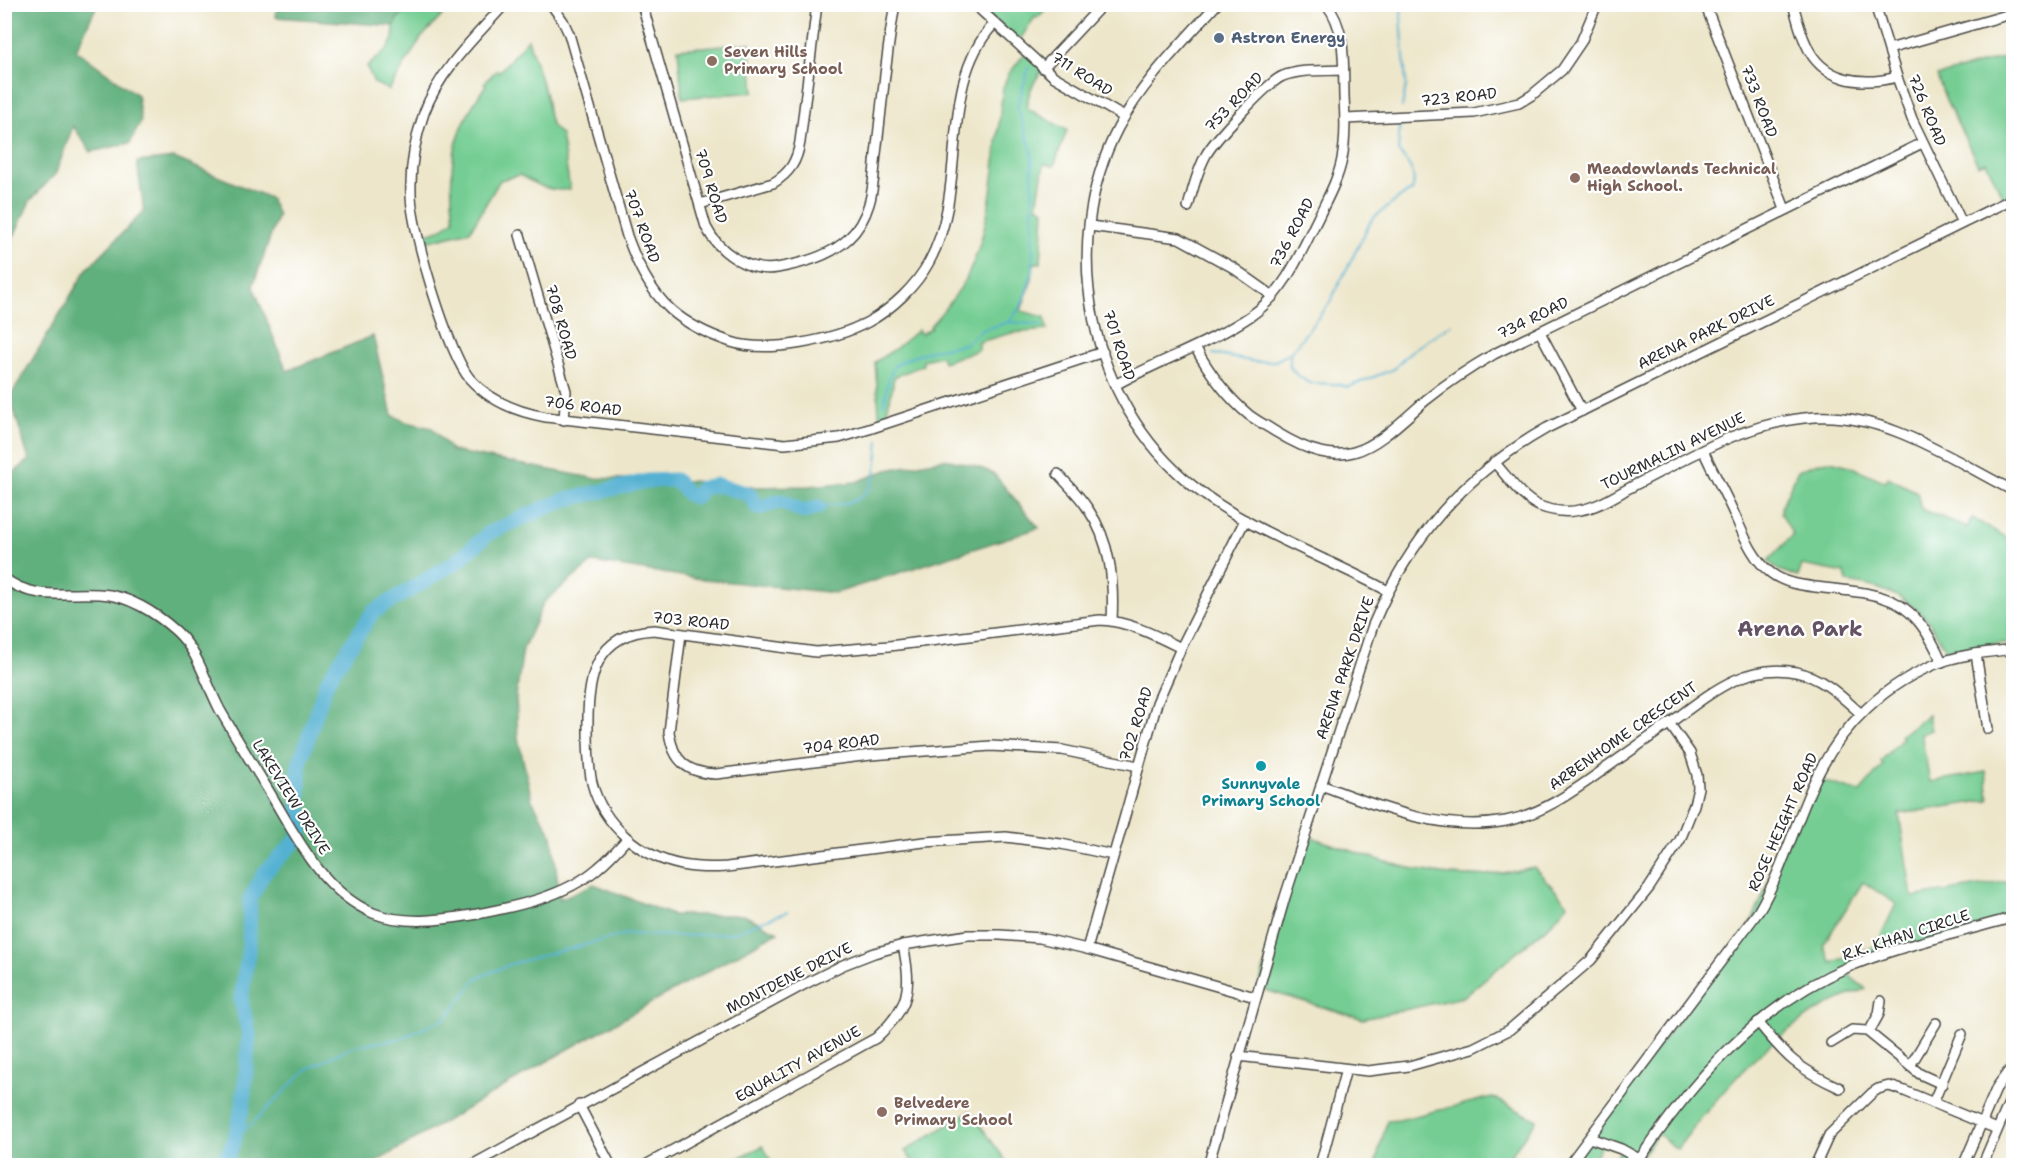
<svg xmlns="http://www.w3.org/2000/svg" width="2018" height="1170" font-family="'Shantell Sans',sans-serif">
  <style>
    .green { fill: #75cd93; stroke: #507c5f; stroke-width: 1.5; fill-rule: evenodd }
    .forest { fill: #60b07d; stroke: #466e54; stroke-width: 1.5 }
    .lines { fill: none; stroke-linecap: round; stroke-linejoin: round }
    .stream { stroke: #54b1d2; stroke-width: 2 }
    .river { stroke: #54b1d2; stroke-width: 15 }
    .minor-casing { stroke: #484743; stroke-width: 12 }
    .minor { stroke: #fff; stroke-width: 9 }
    .service-dot { fill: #5c6f8a; stroke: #fff; stroke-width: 2 }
    .education-dot { fill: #8d6e63; stroke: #fff; stroke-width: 2 }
    .culture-dot { fill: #0f9aa8; stroke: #fff; stroke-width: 2 }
    .labels { text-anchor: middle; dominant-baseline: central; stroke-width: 4.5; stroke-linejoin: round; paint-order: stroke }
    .service-label { font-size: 15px; font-weight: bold; fill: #4e5e75; stroke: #fff; text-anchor: start }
    .education-label { font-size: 15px; font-weight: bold; fill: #785e54; stroke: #fff; text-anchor: start }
    .street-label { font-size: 15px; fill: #2b2b2b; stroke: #fff }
    .culture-label { font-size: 15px; font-weight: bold; fill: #0d838f; stroke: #fff }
    .district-label { font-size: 21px; font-weight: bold; fill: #645364; stroke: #fff }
  </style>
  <rect width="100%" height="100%" fill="#fff"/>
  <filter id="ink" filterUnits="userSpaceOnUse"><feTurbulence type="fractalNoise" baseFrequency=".0167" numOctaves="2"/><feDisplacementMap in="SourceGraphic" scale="12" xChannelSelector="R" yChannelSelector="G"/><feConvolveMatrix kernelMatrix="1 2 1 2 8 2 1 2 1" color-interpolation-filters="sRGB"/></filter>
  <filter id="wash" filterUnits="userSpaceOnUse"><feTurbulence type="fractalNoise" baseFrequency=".008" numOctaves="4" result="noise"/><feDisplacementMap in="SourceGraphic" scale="24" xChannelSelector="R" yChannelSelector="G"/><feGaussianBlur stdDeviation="1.35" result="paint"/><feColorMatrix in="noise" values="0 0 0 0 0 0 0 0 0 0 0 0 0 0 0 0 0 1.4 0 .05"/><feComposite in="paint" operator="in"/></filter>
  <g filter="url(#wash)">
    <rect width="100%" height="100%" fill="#ede6ca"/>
    <g class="green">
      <polygon points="412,5 452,5 421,38 389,90 374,83 367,67 388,48 393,39 394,26 397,19"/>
      <polygon points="975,5 1050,5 1037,18 1035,17 1017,44"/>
      <path d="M528,39L546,96L549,117L552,126L561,135L570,189C551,193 537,185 520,175L500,180L470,231L425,242L424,235L439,230L454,220C447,165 453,131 486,85L484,83L497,70L499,72Z"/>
      <polygon points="750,43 754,92 682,98 678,49"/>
      <path d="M1026,52L1043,69C1035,81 1026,93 1028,109L1067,130L1054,166L1044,164L1037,206L1044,210L1041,263H1034L1032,279L1021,311L1045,317L1047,330L1012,333L979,342V350L943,362L941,356L923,360V365L894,377C892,395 888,408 883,424L880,425L875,362L895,349L918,330L921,334L931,328L930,326C942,312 955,298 964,282C994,230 995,148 1003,88L1008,75Z"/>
      <polygon points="2013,55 2013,198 2005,202 1986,162 1978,165 1946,100 1937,76"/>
      <path d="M1830,461L1850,466L1886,482L1888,477L1917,492L1921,509C1937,516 1951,520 1967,528L1972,518L2013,541V642L1948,650C1938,641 1935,628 1926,619C1906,595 1877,586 1847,582L1845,573L1802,565L1798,577L1779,570L1768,561L1793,535L1781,513L1783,503L1798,470L1821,462Z"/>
      <path d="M1928,715L1931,730L1921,734L1930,782L1986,772L1989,800L1899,814L1912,897L2010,881L2008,862L2013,861V917L1847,969L1852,978L1866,989C1786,1014 1726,1084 1677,1149L1657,1134L1635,1165H1612L1621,1149L1602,1144L1590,1165L1568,1166L1751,923L1815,779L1860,792L1883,765L1881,761L1902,739L1900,736ZM1863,882L1896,904L1876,946L1831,963L1823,945Z"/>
      <path d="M1305,835C1357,852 1410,874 1465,876C1489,876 1511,872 1534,867L1568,904L1550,925L1463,997L1363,1019L1258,988Z"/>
      <polygon points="1492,1097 1537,1120 1503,1165 1375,1165 1387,1121 1399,1120"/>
      <polygon points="970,1111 1009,1165 915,1165 905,1151"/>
      <polygon points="763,1146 773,1165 742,1165 738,1158"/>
    </g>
    <g class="forest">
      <polygon points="4,5 97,5 76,50 137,95 141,121 130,143 91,152 73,126 56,173 30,201 5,256"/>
      <polygon points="277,5 277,4 412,5 397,19 394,26 276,17"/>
      <polygon points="174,158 270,198 278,215 253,286 287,371 373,336 392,415 406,422 432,428 452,451 592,478 691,481 756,487 808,486 856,482 887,470 944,459 972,465 993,473 1039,528 836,593 701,579 593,562 544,602 523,649 516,697 518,738 532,800 552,835 560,899 594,884 672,915 744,915 778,932 558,1055 371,1165 5,1166 4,481 29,460 10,397 86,270 144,211 137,162"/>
    </g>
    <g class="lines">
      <g class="stream">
        <polyline points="1402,107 1406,85 1401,15 1403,4"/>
        <polyline points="1009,322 1021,306 1033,271 1032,151 1017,106 1029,67"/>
        <path d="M1213,354L1256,362L1275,361L1290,353L1329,304L1372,219L1402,196L1412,191C1418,174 1408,163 1398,151L1400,124"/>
        <polyline points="1290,354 1290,367 1297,375 1309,383 1336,384 1348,387 1394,369 1410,352 1452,324"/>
        <polyline points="884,404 889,378 894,366 909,358 932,350 965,344 982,330 1009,322 1042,325"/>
        <path d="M818,507C830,504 845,505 856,500C878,489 877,461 879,440"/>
        <polyline points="234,1141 306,1070 353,1046 399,1039 446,1018 477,978 511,964 626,934 680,936 731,933 787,912"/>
      </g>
      <polyline class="river" points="219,1166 229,1153 234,1141 243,1105 249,1035 241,1000 249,946 250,899 264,873 296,841 301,832 299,824 299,765 327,681 373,612 456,562 489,533 524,517 564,500 647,481 675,480 688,494 695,497 699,494 701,488 717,485 749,494 758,508 781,501 804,512 818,507"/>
    </g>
  </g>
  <g filter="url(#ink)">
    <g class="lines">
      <defs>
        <g id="minor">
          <path d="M505,4C475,37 439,71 424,113C415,139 410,167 411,194C411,229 448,353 470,379C490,401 517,412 546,417L785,444L839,438L869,429L1103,352"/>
          <path d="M551,4L563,21L569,34L627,236C637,263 649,290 671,310C687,324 710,335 731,342C768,354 834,340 868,322C892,309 916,286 929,262C970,188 936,86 994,24"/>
          <path d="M642,4L706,227C718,251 748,273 777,268C800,264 830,256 848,239C858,230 865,217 869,204C874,188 874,171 876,154C882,105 886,54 895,4"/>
          <polyline points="974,4 1053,76 1124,117"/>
          <path d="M1217,4C1182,43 1143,81 1118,128C1057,245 1089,403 1193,486C1249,531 1324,556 1388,591"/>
          <polyline points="1705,4 1785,209"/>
          <path d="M1793,4C1797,18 1800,32 1806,44C1822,82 1862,86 1897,77"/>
          <polyline points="1875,4 1897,77 1912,119 1962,223"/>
          <polyline points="1889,49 2014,13"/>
          <polyline points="1043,68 1103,4"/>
          <polyline points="1345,119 1474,113 1519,103 1532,95 1562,70 1581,42 1597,4"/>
          <path d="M700,204L773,183C790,173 797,161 800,142L817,4"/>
          <path d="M1188,207C1193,189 1197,171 1206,155C1214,140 1269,81 1283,76C1301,69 1323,71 1343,70"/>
          <polyline points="1090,226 1179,238 1232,267 1273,296"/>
          <polyline points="520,235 566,391 564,420"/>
          <polyline points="1540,332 1582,411"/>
          <path d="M1195,347C1209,372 1227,397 1249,415C1257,421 1267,426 1276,432C1348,476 1371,449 1426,400C1447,383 1470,368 1494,354L1922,143"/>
          <path d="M1115,385C1160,360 1209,344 1252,315C1285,292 1301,252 1318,218C1327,199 1338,180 1342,159C1346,138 1345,117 1344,96C1343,65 1347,29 1326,4"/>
          <path d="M1703,450C1711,468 1721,486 1729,503C1741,527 1750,557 1771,573C1784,583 1800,585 1815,587C1884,595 1911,592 1942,662"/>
          <path d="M1494,462C1508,477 1520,497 1539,506C1552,511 1566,513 1580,510C1599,507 1616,495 1633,486C1666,469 1698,451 1731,437C1759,426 1786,419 1815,417C1888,413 1952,460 2014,491"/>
          <path d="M1058,474C1068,485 1080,496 1088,509C1111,542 1114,582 1112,620"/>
          <path d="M4,578C32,601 67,592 100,594C128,595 156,613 176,631C199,652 206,684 220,710C235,736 251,762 267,788C295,834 321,891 373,913C403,925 442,920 472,915C514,907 565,897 598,868C609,859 618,849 627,839"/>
          <path d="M681,634L669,732C673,761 687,773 716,774L871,755L991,746L1062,750L1138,766"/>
          <polyline points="1976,654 1988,729"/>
          <path d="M1321,785C1379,807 1443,833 1506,821C1545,813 1575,790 1606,768C1627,753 1649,738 1670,723C1708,695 1745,662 1796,672C1822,677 1841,696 1860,713"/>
          <path d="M1113,855L1061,844L1006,837L924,842L727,867C712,868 697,868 682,865C641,857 603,825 592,783C588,765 588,747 588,729C587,680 594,633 654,630L816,652L889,646L1100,620C1128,621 1157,636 1181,648"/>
          <polyline points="1087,949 1157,703 1181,648 1245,520"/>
          <path d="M1758,1022C1786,1057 1798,1069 1840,1088"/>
          <polyline points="1869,1032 1879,1014 1881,1001"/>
          <polyline points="1831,1043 1852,1030 1867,1031 1920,1074 1942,1084"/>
          <polyline points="1238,1056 1368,1071 1409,1066 1473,1048 1509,1030 1591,960 1649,888 1680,840 1694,805 1698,788 1697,775 1690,753 1669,723"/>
          <polyline points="1910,1066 1936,1023"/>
          <polyline points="1933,1103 1962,1034"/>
          <polyline points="579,1105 611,1166"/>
          <polyline points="1590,1138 1621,1149 1639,1159"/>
          <polyline points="470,1166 805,984 843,965 874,953 903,945 968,935 1000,935 1040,938 1087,949 1255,997"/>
          <path d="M644,1166L876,1038C910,1006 912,990 903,945"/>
          <path d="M1208,1166L1285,897L1373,625C1410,537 1464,475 1547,428L2014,198"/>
          <polyline points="1320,1166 1346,1069"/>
          <path d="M1568,1166L1758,912C1783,870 1795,822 1816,778C1842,725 1885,683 1941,662C1964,654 1990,652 2014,649"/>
          <path d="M1635,1166C1689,1085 1756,1006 1848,967C1901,945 1959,933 2014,917"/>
          <polyline points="1815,1166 1829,1135 1872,1093 1878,1089 1889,1086 1902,1090 1997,1129"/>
          <polyline points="1963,1166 1997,1087 2014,1064"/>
          <polyline points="1982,1166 2014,1091"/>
        </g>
      </defs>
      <use href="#minor" class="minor-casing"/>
      <use href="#minor" class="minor"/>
    </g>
  </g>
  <circle class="service-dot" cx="1219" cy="38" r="6"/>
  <g class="education-dot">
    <circle cx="712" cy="61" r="6"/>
    <circle cx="1575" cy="178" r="6"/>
    <circle cx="882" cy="1112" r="6"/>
  </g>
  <circle class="culture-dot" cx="1261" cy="766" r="6"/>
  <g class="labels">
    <g class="service-label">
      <text x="1231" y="38">Astron Energy</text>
    </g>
    <g class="education-label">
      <text x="724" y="52">Seven Hills<tspan x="724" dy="17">Primary School</tspan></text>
      <text x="1587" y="169">Meadowlands Technical<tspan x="1587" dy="17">High School.</tspan></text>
      <text x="894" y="1103">Belvedere<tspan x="894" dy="17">Primary School</tspan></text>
    </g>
    <g class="street-label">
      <text transform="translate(1082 74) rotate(32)">711 ROAD</text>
      <text transform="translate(1459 97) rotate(-6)">723 ROAD</text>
      <text transform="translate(1759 101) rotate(69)">733 ROAD</text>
      <text transform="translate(1234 102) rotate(-46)">753 ROAD</text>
      <text transform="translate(1927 110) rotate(68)">726 ROAD</text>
      <text transform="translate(711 186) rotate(73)">709 ROAD</text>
      <text transform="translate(642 226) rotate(70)">707 ROAD</text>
      <text transform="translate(1292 233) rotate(-62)">736 ROAD</text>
      <text transform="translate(1533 318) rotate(-26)">734 ROAD</text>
      <text transform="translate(561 322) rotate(74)">708 ROAD</text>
      <text transform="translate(1706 332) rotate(-26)">ARENA PARK DRIVE</text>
      <text transform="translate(1119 345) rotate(72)">701 ROAD</text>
      <text transform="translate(583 406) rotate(7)">706 ROAD</text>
      <text transform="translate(1673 451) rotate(-26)">TOURMALIN AVENUE</text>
      <text transform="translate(691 621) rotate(6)">703 ROAD</text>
      <text transform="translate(1345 668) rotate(-71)">ARENA PARK DRIVE</text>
      <text transform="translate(1136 724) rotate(-72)">702 ROAD</text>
      <text transform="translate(1623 736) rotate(-35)">ARBENHOME CRESCENT</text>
      <text transform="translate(841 744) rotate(-7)">704 ROAD</text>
      <text transform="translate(291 797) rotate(58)">LAKEVIEW DRIVE</text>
      <text transform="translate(1783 822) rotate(-66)">ROSE HEIGHT ROAD</text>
      <text transform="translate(1906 935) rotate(-18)">R.K. KHAN CIRCLE</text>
      <text transform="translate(789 978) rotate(-27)">MONTDENE DRIVE</text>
      <text transform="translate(798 1064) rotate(-29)">EQUALITY AVENUE</text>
    </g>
    <g class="culture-label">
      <text x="1261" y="784">Sunnyvale<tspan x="1261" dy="17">Primary School</tspan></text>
    </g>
    <g class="district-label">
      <text x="1800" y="629">Arena Park</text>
    </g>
  </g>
  <rect width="2018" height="1170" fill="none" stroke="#fff" stroke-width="24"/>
</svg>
